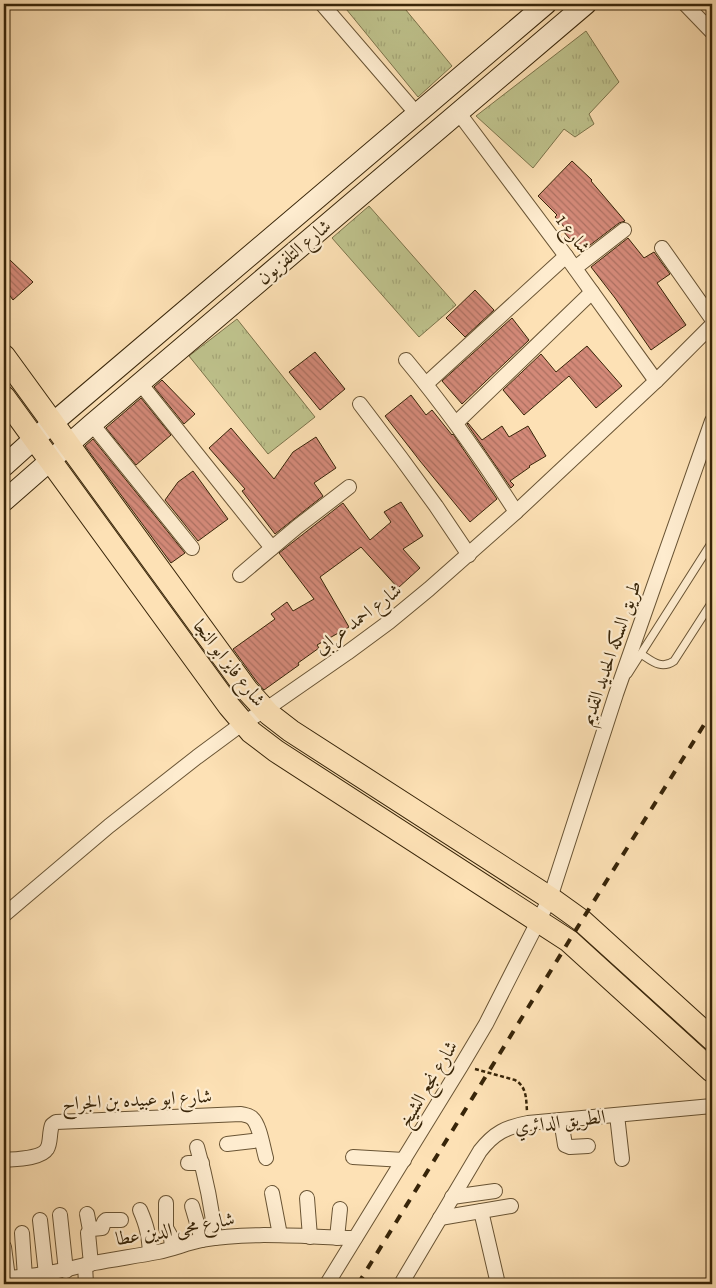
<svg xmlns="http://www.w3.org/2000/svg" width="716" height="1288" font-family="Alegreya,Amiri,serif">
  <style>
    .grass { fill: url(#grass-tufts); stroke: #7c744b }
    .building { fill: url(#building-back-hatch); stroke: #382509 }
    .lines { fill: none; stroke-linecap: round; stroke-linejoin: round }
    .lane-casing { stroke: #695434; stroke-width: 9 }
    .street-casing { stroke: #695434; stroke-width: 16 }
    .secondary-casing { stroke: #382509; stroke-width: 22 }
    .primary-casing { stroke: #382509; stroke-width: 24 }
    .path { stroke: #382509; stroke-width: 2.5; stroke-dasharray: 4 2.5; stroke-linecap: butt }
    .lane { stroke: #feeccf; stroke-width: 7 }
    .street { stroke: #feeccf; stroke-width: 14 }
    .secondary { stroke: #feeccf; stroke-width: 20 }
    .primary { stroke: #fde1b5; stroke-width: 22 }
    .rail { stroke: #382509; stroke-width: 4; stroke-dasharray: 9 9; stroke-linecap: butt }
    .labels { text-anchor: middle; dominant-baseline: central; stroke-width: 4.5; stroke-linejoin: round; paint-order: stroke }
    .street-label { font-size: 19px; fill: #382509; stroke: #feeccf }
  </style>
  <defs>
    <pattern id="grass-tufts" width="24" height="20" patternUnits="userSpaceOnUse" patternTransform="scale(1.25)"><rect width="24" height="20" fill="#bfc38d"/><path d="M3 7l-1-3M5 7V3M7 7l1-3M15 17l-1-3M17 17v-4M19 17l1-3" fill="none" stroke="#a5a778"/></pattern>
    <pattern id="building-back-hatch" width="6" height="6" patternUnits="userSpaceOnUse" patternTransform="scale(1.25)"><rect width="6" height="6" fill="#d38978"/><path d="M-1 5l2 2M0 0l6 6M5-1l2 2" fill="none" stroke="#ac7061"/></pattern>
  </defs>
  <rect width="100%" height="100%" fill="#fde1b5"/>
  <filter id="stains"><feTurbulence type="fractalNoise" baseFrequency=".004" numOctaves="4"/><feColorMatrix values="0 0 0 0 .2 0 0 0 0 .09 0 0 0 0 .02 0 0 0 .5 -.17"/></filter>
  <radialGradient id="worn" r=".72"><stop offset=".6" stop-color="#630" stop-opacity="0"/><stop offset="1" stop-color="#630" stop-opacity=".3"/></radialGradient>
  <g class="grass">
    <polygon points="342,4 401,4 452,66 418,97"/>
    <polygon points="586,31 619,82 589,114 594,124 575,137 564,129 533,168 476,116"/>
    <polygon points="369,206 456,305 419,337 332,238"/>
    <polygon points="237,319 315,417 268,454 189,356"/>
  </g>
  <g class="building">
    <polygon points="572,161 592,180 591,181 625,221 619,223 581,252 563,231 566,229 555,217 557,215 538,196"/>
    <polygon points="628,238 644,258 654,252 670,274 657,283 686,325 651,350 615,298 591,267"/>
    <polygon points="10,260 33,282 13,300 4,288 4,265"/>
    <polygon points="475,290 494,310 465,337 446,318"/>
    <polygon points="512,318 529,340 462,404 442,381"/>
    <polygon points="587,346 622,386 596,408 569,376 524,415 503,390 541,354 556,372"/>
    <polygon points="315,352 345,389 320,410 289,372"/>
    <polygon points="162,380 195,414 184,424 154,387"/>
    <polygon points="411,395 426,415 432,410 452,435 453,434 497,499 470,522 420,461 385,416"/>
    <polygon points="141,398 171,435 136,465 106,428"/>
    <polygon points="468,423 482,440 502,426 509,437 528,426 546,456 529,466 530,467 510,481 514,485 511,488 467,424"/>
    <polygon points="231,428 274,479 293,452 316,437 336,468 314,483 323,496 275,534 242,491 245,489 209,448"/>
    <polygon points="93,439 185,553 171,563 85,446"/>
    <polygon points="193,471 228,519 198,541 165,500 178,482"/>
    <polygon points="401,502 423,536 403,549 420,568 398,588 361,547 320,577 349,627 317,645 319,648 298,663 299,665 264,690 257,682 233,649 275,619 271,614 287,602 293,611 314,599 279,553 343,503 370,540 391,522 384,512"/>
  </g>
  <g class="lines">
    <defs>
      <g id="lane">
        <path d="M641,654C652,661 661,670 674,661L712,602"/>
        <polyline points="628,674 712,542"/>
      </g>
      <g id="street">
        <polyline points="322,4 416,113"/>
        <polyline points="685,4 712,32"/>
        <polyline points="458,112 566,256 656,381"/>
        <polyline points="662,248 712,319"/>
        <polyline points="575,268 624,230"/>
        <path d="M406,360C446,408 482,459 516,512"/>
        <polyline points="140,383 272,548"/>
        <polyline points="426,384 566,256"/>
        <polyline points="360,404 401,458 436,506 469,555"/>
        <polyline points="456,423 592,292"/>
        <polyline points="92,424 192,548"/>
        <polyline points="240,575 297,527 349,487"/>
        <polyline points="4,915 109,826 197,757 243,723 265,710 347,653 389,622 429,589 516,512 656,381 712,325"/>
        <polyline points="617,1115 622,1159"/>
        <polyline points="561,1120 565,1145 570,1147 588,1146"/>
        <polyline points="227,1144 261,1140"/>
        <path d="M197,1147C206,1178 212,1207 215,1238"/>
        <polyline points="353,1157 404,1160"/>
        <path d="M4,1160C14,1159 41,1159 47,1149C51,1143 49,1133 52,1125L56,1122L241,1114C245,1115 249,1115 252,1118C260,1125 263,1148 266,1158"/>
        <polyline points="188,1163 202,1163"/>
        <polyline points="272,1193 280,1235"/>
        <polyline points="452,1197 495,1191"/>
        <polyline points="307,1198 310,1237"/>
        <polyline points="166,1203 166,1228 171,1237 172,1248"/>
        <polyline points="192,1206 202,1240"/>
        <path d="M140,1210C147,1226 149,1236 150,1253"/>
        <polyline points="481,1211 498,1284"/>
        <polyline points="87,1214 90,1230"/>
        <polyline points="60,1215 66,1271"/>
        <polyline points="440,1218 511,1206"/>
        <polyline points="40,1220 46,1274"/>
        <polyline points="22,1233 25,1277"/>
        <polyline points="337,1238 340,1209"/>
        <polyline points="4,1247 8,1278"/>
        <polyline points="91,1264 88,1233 92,1229 102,1228 104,1222 106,1220 121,1220"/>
        <polyline points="85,1265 86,1284"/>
        <path d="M4,1278C35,1277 64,1270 94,1263C115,1259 137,1256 158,1252C173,1249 187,1243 202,1240C252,1231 305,1237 355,1238"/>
        <polyline points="327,1284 461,1066 486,1024 550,898 616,694 712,421"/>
        <path d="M401,1284L480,1151C494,1133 506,1127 528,1123L712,1106"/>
      </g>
      <g id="secondary">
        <polyline points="4,466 34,439 546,4"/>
        <polyline points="4,501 92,424 586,4"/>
      </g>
      <g id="primary">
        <polyline points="4,356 247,690 269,714 291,731 550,898 582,921 712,1039"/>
        <polyline points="4,397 229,706 251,732 276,751 569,941 712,1071"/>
      </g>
    </defs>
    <use href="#lane" class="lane-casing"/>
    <use href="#street" class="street-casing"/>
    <use href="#secondary" class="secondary-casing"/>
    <use href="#primary" class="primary-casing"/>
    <path class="path" d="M475,1069L515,1080C527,1087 526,1099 527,1111"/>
    <use href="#lane" class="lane"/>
    <use href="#street" class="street"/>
    <use href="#secondary" class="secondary"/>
    <use href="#primary" class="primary"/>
    <polyline class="rail" points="358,1284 569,941 712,712"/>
  </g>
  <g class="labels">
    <g class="street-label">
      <text transform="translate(573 234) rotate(53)">شارع 1</text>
      <text transform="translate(294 252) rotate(-40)">شارع التلفزيون</text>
      <text transform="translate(358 619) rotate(-37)">شارع احمد عرابى</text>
      <text transform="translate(611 653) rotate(-71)">طريق السكه الحديد القديم</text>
      <text transform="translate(229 663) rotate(52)">شارع فايز ابو النجا</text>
      <text transform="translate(428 1084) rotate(-59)">شارع نجع الشيخ</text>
      <text transform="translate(137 1100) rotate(-3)">شارع ابو عبيده بن الجراح</text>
      <text transform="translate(560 1122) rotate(-7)">الطريق الدائري</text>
      <text transform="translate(175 1229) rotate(-10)">شارع محى الدين عطا</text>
    </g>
  </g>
  <rect width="716" height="1288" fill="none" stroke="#fde1b5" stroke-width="20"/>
  <rect x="5" y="5" width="706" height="1278" fill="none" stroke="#382509" stroke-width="2.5"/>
  <rect x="10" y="10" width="696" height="1268" fill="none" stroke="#382509"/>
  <rect width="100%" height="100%" filter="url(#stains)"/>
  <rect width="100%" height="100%" fill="url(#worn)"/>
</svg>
